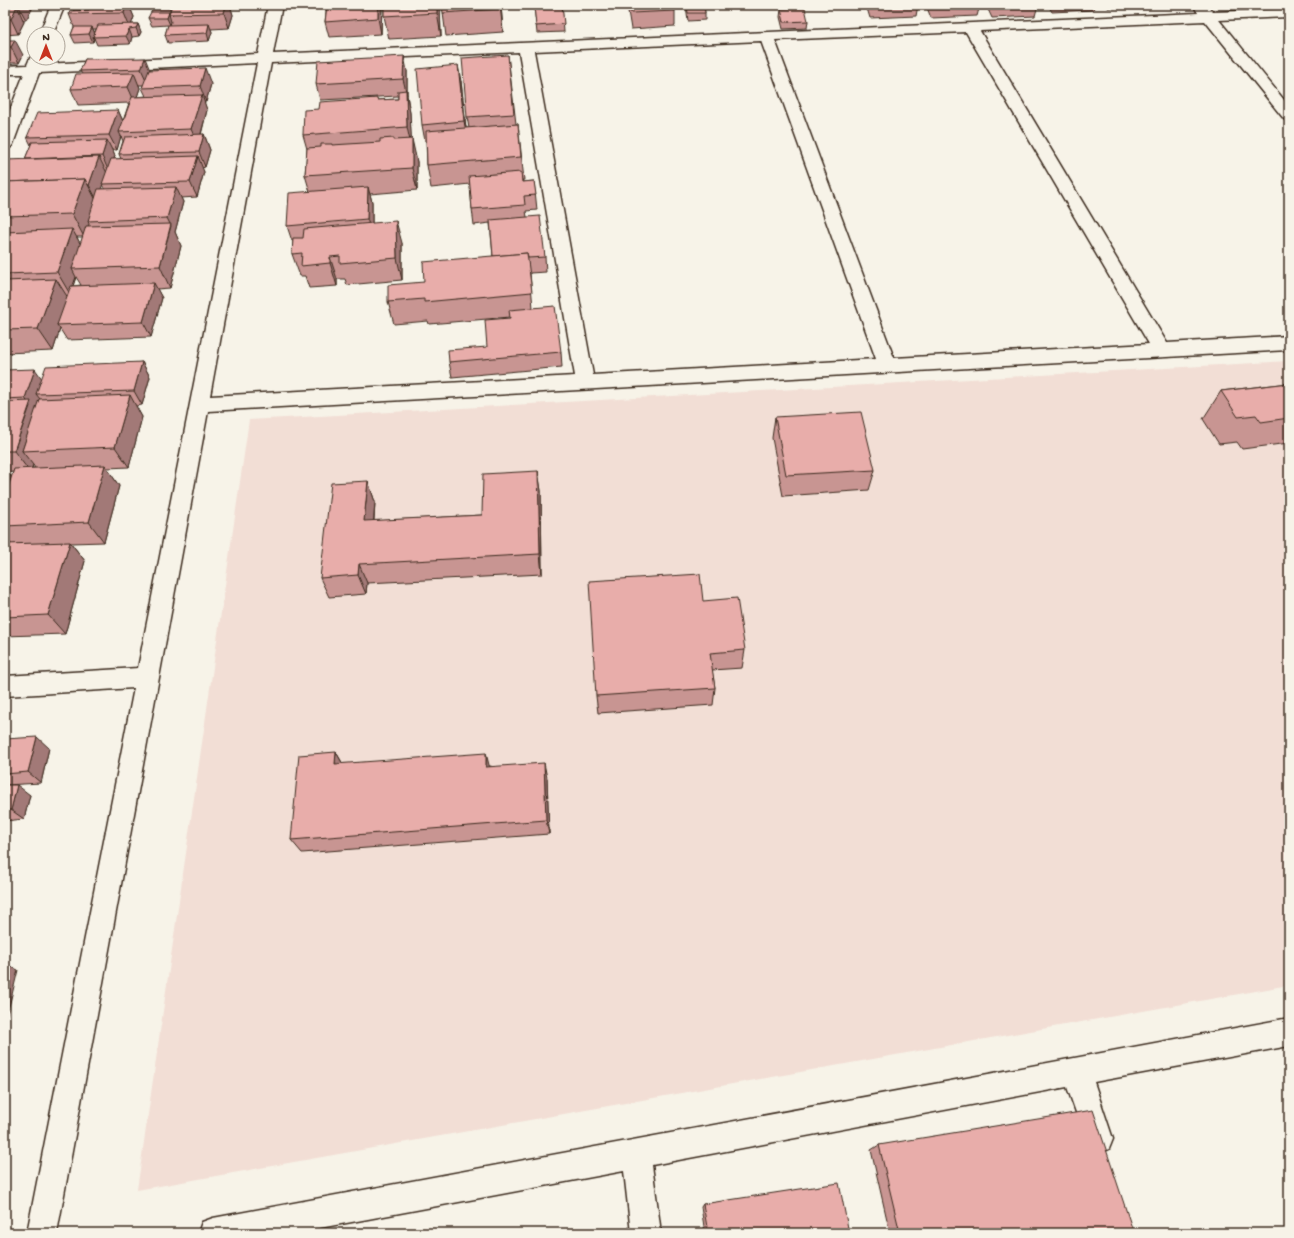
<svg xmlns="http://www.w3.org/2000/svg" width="1294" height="1238" font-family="'Gochi Hand',sans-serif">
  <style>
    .built { fill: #f2ded5 }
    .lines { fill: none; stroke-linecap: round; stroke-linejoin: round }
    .minor-casing { stroke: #3b2a1e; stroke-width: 3 }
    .minor { fill: #f7f3e8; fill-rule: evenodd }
    .wall { fill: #c89592; stroke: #3b2a1e; fill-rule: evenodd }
    .shaded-wall { fill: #a27977; stroke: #3b2a1e }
    .building { fill: #e8adaa; stroke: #3b2a1e }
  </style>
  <rect width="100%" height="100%" fill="#f7f3e8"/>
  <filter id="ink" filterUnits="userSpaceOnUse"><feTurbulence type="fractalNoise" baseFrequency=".025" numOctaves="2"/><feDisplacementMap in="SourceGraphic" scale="8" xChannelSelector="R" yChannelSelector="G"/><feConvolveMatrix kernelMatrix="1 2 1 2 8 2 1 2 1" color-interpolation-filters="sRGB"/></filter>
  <g filter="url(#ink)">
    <polygon class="built" points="1289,361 1289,985 137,1190 249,420"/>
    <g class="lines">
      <defs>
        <g id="minor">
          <polygon points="51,5 65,5 53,34 39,34"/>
          <path d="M268,5H282L273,54L1198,13L1195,8L1197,5H1207L1213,12L1289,9V17L1219,20L1289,106V121L1284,119L1205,21L980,31L1167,343L1289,336V350L208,411L57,1233H27L134,688L5,696V676L138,668L257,63L39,73L13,144L11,147L5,149V123L24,74H5V66L27,65L30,58L34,54V58H44L42,64L258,54ZM966,32L1149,344L894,358L775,40ZM761,41L876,359L593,375L534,51ZM519,52L575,376L210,396L271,63Z"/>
          <polygon points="1289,1018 1289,1046 1094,1082 1113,1139 1109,1149 1099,1153 1089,1149 1067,1087 652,1165 661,1233 631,1233 624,1171 293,1233 198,1233 202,1222 213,1218"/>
        </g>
      </defs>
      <use href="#minor" class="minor-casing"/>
      <use href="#minor" class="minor"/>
    </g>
    <g class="wall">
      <polygon points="5,5 47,5 46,6 30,6 32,9 26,20 24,20 24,22 18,34 5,35 7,39 7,40 23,55 19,63 5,63"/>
      <path d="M72,5H129L134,17L131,24H138L141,32L139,36L132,37L130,44L97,45L94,38L93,42L75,43L71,35L74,27L69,14L74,11L72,6ZM93,29H96L95,33Z"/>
      <polygon points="151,5 230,5 233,15 229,28 211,29 212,32 209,41 168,43 165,35 168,25 152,26 148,18 152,12 150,8"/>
      <polygon points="327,5 382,5 381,34 329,37 325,22"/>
      <polygon points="384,5 440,5 441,36 389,39 384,16"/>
      <polygon points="501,5 503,32 446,36 443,13"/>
      <polygon points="554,5 580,5 562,6 564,32 537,33 534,6"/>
      <polygon points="627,5 674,5 675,11 675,26 631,29"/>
      <polygon points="686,5 704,5 705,13 705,20 688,21"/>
      <polygon points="866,5 918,5 916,16 870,18"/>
      <polygon points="926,5 980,5 977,16 931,18"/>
      <polygon points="986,5 1038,5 1035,16 992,18"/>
      <polygon points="1048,5 1095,5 1093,10 1052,12"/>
      <polygon points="1106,5 1165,5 1108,8"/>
      <polygon points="781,9 808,21 807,28 783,29 780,17"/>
      <polygon points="508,55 516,124 518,124 524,180 522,180 523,182 534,181 537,210 526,211 527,217 545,257 546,272 530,273 533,308 561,352 562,367 452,377 449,362 487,347 510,318 510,317 429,324 428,321 394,324 388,302 424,282 493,256 490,223 474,225 472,209 470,184 431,188 427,165 426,141 425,141 422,125 461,81 466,128 469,128 467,117"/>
      <path d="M85,59L150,70L211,84L206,102H204L207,110L201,135L204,134L210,150L205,167L202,168L204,172L197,197L181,198L183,202L175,232L181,246L170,288L157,289L162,298L151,337L67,340L60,329L53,351L5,353V216L26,160L25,159L31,145L27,137L118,110L123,121L129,103L78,105L71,89L82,74L80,71ZM139,85H143L142,88L146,96L137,97L140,88ZM121,136L123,141L119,154L121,159H114L115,156L112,150H117ZM102,185L105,189H101ZM77,237H83L80,244ZM76,277L81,285L73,286Z"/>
      <polygon points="407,71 407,95 410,113 411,139 417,162 417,190 370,194 372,202 372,223 402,243 402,280 347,285 345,279 337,279 337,286 309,288 305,276 300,276 292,254 293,241 292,241 287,226 310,192 305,175 307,149 303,135 319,109 377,98 377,100 398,99 398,96 320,100 316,84"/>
      <path d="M142,362L150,377L142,405L136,406L142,417L129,467L107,468L119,486L104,542L71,543L85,561L65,634L5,636V544H11L5,537V489L12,477L13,472L5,473V370L42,379ZM33,465L35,468H32Z"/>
      <polygon points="1289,383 1289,443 1242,449 1237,442 1219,444 1203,419 1221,391"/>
      <polygon points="775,417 875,470 869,490 783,496 772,438"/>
      <polygon points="538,471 541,491 542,574 367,583 366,594 329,597 320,578 368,481 375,502 374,521 482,515"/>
      <polygon points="703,601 745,650 742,668 712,670 715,688 713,705 598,713 596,696"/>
      <polygon points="5,739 49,748 41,783 5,785"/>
      <polygon points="336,752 343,764 490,766 547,778 549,834 302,853 291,840"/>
      <polygon points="5,785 30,795 24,819 5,821"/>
      <polygon points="879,1145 1123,1233 890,1233 871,1150"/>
      <polygon points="703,1204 849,1233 705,1233 701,1207"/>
    </g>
    <g class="shaded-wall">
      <polygon points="18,5 30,5 32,9 26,20"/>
      <polygon points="126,5 129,5 134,17 130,28 124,13"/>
      <polygon points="170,5 175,5 172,15 169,7"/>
      <polygon points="226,5 230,5 233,15 229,28 224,13"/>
      <polygon points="378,5 382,5 381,34 378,18"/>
      <polygon points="437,5 440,5 441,36 437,13"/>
      <polygon points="500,5 501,5 503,32"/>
      <polygon points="17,6 24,22 18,34 11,19"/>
      <polygon points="169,12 169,14 171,22 170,25 167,18"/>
      <polygon points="138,24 141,32 139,36 136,28"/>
      <polygon points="209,24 212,32 209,41 207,33"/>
      <polygon points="92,27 95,34 93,37 94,38 93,42 89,34"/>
      <polygon points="129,29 132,37 130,44 126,36"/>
      <polygon points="5,35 7,39 5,43"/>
      <polygon points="15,40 23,55 19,63 11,47"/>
      <polygon points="404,56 407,71 407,95 403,79"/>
      <polygon points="145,58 151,73 148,84 141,69"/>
      <polygon points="458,65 461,81 467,137 464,121"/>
      <polygon points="205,68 211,84 206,102 200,86"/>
      <polygon points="134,73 140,88 135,103 128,87"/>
      <polygon points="406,90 410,113 412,150 407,127"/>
      <polygon points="202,95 207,110 198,145 191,129"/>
      <polygon points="118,110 125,126 119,132 121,136 117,150 109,135"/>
      <polygon points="204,134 210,150 205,167 199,152"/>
      <polygon points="412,139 417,162 417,190 412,168"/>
      <polygon points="107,140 115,156 109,172 102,156"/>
      <polygon points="198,156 204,172 197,197 190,182"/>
      <polygon points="99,157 107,173 97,200 89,185"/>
      <polygon points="85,179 97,202 88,221 89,224 84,237 72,214"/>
      <polygon points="176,187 183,202 175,232 181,246 170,288 160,266 171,226 167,218"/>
      <polygon points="368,187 372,202 372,234 367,219"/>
      <polygon points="396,221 402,243 402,280 397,258"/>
      <polygon points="72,229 85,252 72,269 76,277 70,294 57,272"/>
      <polygon points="330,257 337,279 337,286 330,263"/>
      <polygon points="56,279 70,301 57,325 60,329 53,351 38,329"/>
      <polygon points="154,283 162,298 151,337 143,322"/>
      <polygon points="142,362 150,377 142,405 134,391"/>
      <polygon points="35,369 45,383 36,394 40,399 22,451 33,465 30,472 14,451 30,406 25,398"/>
      <polygon points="130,395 142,417 129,467 115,447"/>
      <polygon points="105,465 119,486 104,542 89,522"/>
      <polygon points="538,471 541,491 542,574 540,554"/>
      <polygon points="10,475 21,489 5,503 5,489"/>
      <polygon points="368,481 375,502 372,541 364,521"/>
      <polygon points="70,542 85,561 65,634 48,615"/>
      <polygon points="359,564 367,583 366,594 358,575"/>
      <polygon points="37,737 49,748 41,783 28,772"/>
      <polygon points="336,752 345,768 335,764"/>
      <polygon points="486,753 490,769 486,767"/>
      <polygon points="544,763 547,778 549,834 546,820"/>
      <polygon points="17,785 30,795 24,819 11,810"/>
      <polygon points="5,849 9,851 5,865"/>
      <polygon points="5,964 18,970 6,1019 5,1019"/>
    </g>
    <g class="building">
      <polygon points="72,5 126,5 124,13 69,14 70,11 89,10 91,5 72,6"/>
      <polygon points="151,5 170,5 169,7 150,8"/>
      <polygon points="172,5 226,5 224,13 169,14"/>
      <polygon points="327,5 378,5 378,18 325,22"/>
      <polygon points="384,5 437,5 437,13 384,16"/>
      <polygon points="442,5 500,5 500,9 443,13"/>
      <polygon points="555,5 562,5 564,24 536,26 534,6"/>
      <polygon points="630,5 674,5 675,11 631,13"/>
      <polygon points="687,5 704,5 705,13 688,13"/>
      <polygon points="17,6 11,19 5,19 5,7"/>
      <polygon points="805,8 808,21 784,22 781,9"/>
      <polygon points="151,12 169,12 167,18 148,18"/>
      <polygon points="138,24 136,28 129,29 126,36 93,37 98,25"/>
      <polygon points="209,24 207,33 165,35 168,25"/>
      <polygon points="74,27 92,27 89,34 71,35"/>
      <polygon points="5,40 15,40 11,47 5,47"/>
      <polygon points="508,55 514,114 467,117 462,58"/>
      <polygon points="404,56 403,79 316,84 318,61"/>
      <polygon points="145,58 141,69 80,71 85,59"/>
      <polygon points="458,65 464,121 422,125 417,69"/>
      <polygon points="205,68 200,86 142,88 149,70"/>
      <polygon points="134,73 128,87 71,89 76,74"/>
      <polygon points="406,90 407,127 303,135 304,110 319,109 320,102 377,98 377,100 398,99 398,91"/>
      <polygon points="202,95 191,129 119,132 132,97"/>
      <polygon points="118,110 109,135 27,137 37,113"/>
      <polygon points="518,124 521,157 427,165 426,131"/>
      <polygon points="204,134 199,152 119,154 125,137"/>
      <polygon points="394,138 394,140 412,139 412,168 305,175 307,148 321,147 321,144 332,144 332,145 380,142 380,139"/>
      <polygon points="107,140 102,156 25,159 32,142"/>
      <polygon points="198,156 190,182 102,184 111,159"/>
      <polygon points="99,157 89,185 88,185 85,179 5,182 5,160"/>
      <polygon points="521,172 522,182 534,181 536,195 524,196 525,205 472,209 469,176"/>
      <polygon points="85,179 72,214 5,216 5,182"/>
      <polygon points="176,187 167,218 88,221 98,189"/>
      <polygon points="368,187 367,219 287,226 289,193"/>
      <polygon points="540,216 545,257 528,258 527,253 493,256 490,220"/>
      <polygon points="396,221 397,258 340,263 340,256 330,257 330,263 301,266 302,253 292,254 293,238 303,238 304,229"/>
      <polygon points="171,224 160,266 72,269 86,226"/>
      <polygon points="72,229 57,272 5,274 5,232"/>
      <polygon points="527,253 532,292 424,302 424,299 388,302 388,285 424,282 423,262"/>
      <polygon points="56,279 38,329 5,330 5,281"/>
      <polygon points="154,283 143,322 57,325 71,286"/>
      <polygon points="555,306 561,352 449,362 448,350 487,347 485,320 510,318 509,310"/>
      <polygon points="142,362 134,391 36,394 46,366"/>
      <polygon points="35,369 25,398 5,399 5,370"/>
      <polygon points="1289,383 1289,418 1261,422 1256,415 1238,417 1221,391"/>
      <polygon points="130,395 115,447 22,451 39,399"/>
      <polygon points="31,401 14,451 5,451 5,402"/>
      <polygon points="861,412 875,470 786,475 775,417"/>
      <polygon points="105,465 89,522 5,526 5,497 14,469"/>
      <polygon points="538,471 540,554 359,564 358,575 320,578 331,483 368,481 364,521 482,515 483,474"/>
      <polygon points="5,475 10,475 5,489"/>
      <polygon points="70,542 48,615 5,617 5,544"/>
      <polygon points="700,574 703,601 737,598 745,650 710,653 715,688 596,696 589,581"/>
      <polygon points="37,737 28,772 5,774 5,739"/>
      <polygon points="336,752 335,764 486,753 486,767 544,763 546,820 291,840 299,755"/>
      <polygon points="5,785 17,785 11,810 5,810"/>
      <polygon points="1093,1110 1133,1231 1123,1233 900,1233 879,1145"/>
      <polygon points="839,1183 849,1233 708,1233 703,1204"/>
    </g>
  </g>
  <rect width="1294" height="1238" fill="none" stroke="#f7f3e8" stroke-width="20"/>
  <rect x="10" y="10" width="1274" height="1218" fill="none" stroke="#3b2a1e" stroke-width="1.5" filter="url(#ink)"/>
  <g transform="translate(46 46)"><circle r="19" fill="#f7f3e8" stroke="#aca397"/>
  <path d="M0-3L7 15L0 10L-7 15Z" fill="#c8321e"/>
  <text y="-6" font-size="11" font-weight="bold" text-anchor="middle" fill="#3b2a1e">N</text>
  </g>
</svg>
